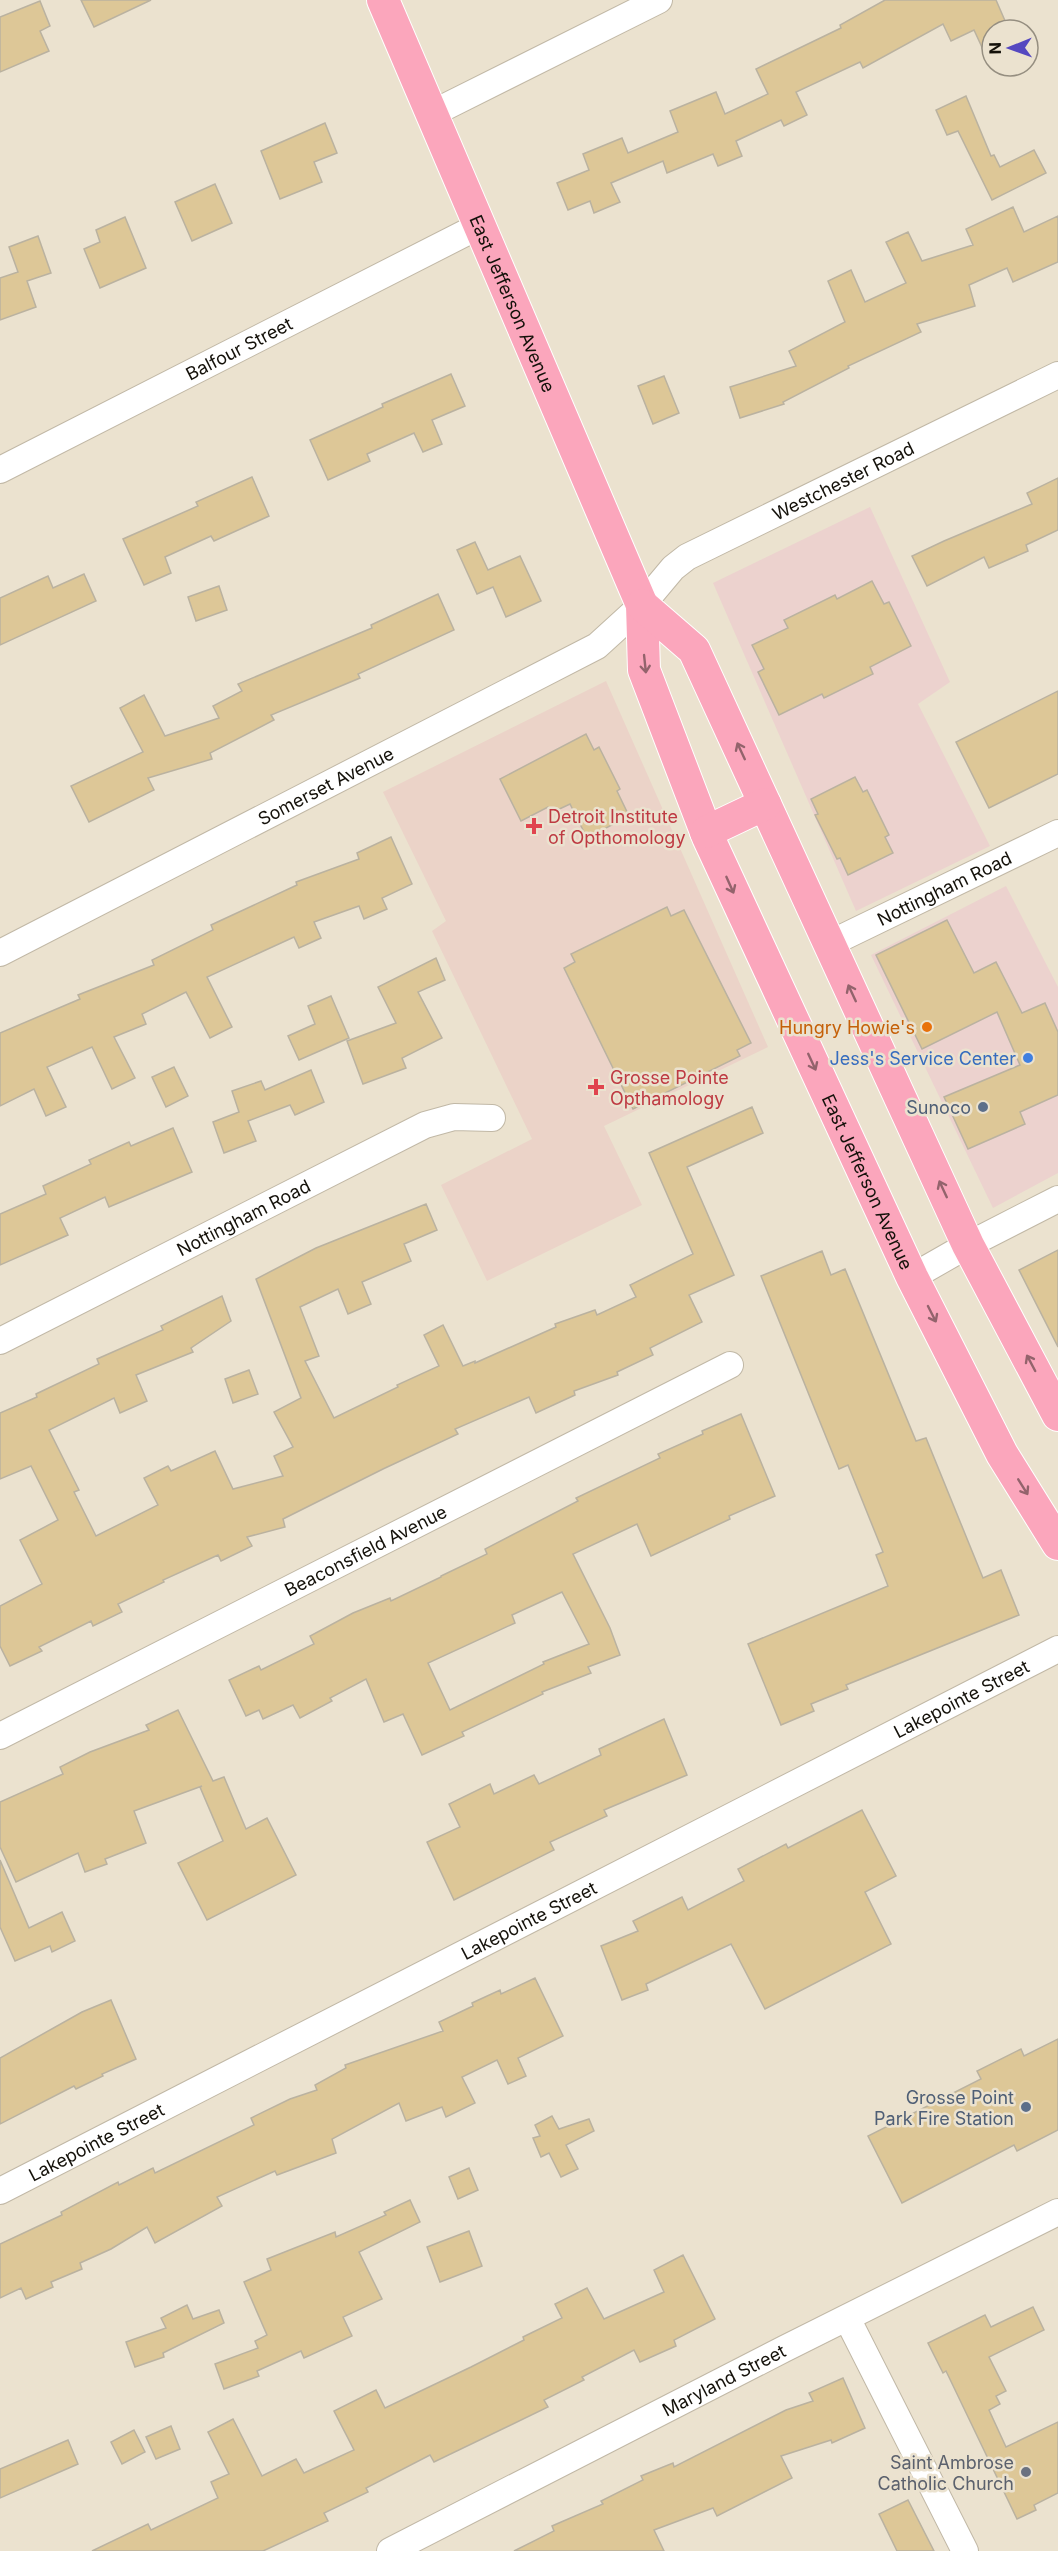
<svg xmlns="http://www.w3.org/2000/svg" width="1058" height="2551" font-family="Inter,sans-serif">
  <style>
    .commercial { fill: #ecd2ce }
    .medical { fill: #ebd3c8 }
    .building { fill: #ddc797; stroke: #bab2a0; stroke-width: 1.5; fill-rule: evenodd }
    .lines { fill: none; stroke-linecap: round; stroke-linejoin: round }
    .minor-casing { stroke: #c1b8a6; stroke-width: 28 }
    .major-casing { stroke: #fff; stroke-width: 34 }
    .minor { stroke: #fff; stroke-width: 26 }
    .major { stroke: #fba6bc; stroke-width: 32 }
    .oneway { stroke: #93636c }
    .health-dot { fill: #e0444e; stroke: #ebe2cf; stroke-width: 2 }
    .food-dot { fill: #e8710a; stroke: #ebe2cf; stroke-width: 2 }
    .shop-dot { fill: #3f7fe0; stroke: #ebe2cf; stroke-width: 2 }
    .service-dot { fill: #5c6f8a; stroke: #ebe2cf; stroke-width: 2 }
    .worship-dot { fill: #6b7280; stroke: #ebe2cf; stroke-width: 2 }
    .labels { text-anchor: middle; dominant-baseline: central; stroke-width: 5; stroke-linejoin: round; paint-order: stroke }
    .street-label { font-size: 18px; fill: #14110a; stroke: #ebe2cf }
    .health-label { font-size: 18px; fill: #be3a42; stroke: #ebe2cf; text-anchor: start }
    .food-label { font-size: 18px; fill: #c56008; stroke: #ebe2cf; text-anchor: end }
    .shop-label { font-size: 18px; fill: #366cbe; stroke: #ebe2cf; text-anchor: end }
    .service-label { font-size: 18px; fill: #4e5e75; stroke: #ebe2cf; text-anchor: end }
    .worship-label { font-size: 18px; fill: #5b616d; stroke: #ebe2cf; text-anchor: end }
  </style>
  <rect width="100%" height="100%" fill="#ebe2cf"/>
  <g class="commercial">
    <polygon points="870,507 950,682 918,704 990,846 856,911 713,583"/>
    <polygon points="1006,886 1058,987 1058,1173 993,1208 871,955"/>
  </g>
  <polygon class="medical" points="606,681 768,1047 604,1126 642,1205 487,1281 441,1185 532,1139 432,931 446,921 383,792"/>
  <g class="building">
    <polygon points="81,0 151,0 94,27"/>
    <polygon points="885,0 996,0 1009,30 992,30 992,69 974,30 951,41 943,24 863,68 860,62 796,92 807,115 784,126 781,120 736,141 742,156 718,166 713,154 667,173 663,161 611,183 620,202 594,213 590,201 568,210 557,183 589,170 583,154 622,138 628,153 678,132 670,111 716,92 725,114 768,94 756,69 841,28 840,25"/>
    <polygon points="40,1 50,26 40,31 49,51 0,72 0,17"/>
    <polygon points="966,96 991,156 994,155 1000,167 1034,150 1046,173 992,200 958,131 947,135 936,110"/>
    <polygon points="325,123 337,153 314,162 322,182 280,199 261,151"/>
    <polygon points="215,184 232,223 192,241 175,202"/>
    <polygon points="1013,207 1024,232 1058,216 1058,262 1013,282 1007,268 969,285 975,306 917,324 921,332 848,366 849,368 783,402 784,404 740,418 730,387 796,366 789,351 845,322 828,281 851,270 865,302 906,283 886,242 908,232 922,261 973,245 966,229"/>
    <polygon points="125,217 146,268 100,288 84,249 100,242 96,230"/>
    <polygon points="38,236 51,273 27,281 36,307 0,320 0,278 18,272 9,247"/>
    <polygon points="451,374 465,406 432,420 442,444 423,452 414,433 367,454 370,461 328,480 310,440 370,413 383,407 382,404"/>
    <polygon points="664,376 679,413 653,424 638,386"/>
    <polygon points="252,477 269,516 214,541 211,536 165,557 171,573 144,585 123,539 198,506 196,502"/>
    <polygon points="1058,478 1058,530 1026,545 1028,551 989,568 984,557 927,586 912,556 944,541 1032,504 1027,493"/>
    <polygon points="475,542 488,570 520,556 541,601 506,617 493,587 477,594 457,550"/>
    <polygon points="84,574 96,601 0,645 0,598 48,576 53,588"/>
    <polygon points="872,581 884,604 889,602 911,646 870,667 873,674 824,698 822,694 779,715 758,672 764,669 752,645 788,628 784,620 835,595 837,599"/>
    <polygon points="219,586 227,610 196,621 188,597"/>
    <polygon points="438,594 454,630 358,674 360,678 271,715 274,720 210,753 212,759 148,778 154,790 89,822 71,786 143,752 120,708 144,695 165,736 219,718 213,706 242,691 238,684 372,628 371,625"/>
    <polygon points="1058,691 1058,774 989,808 956,742"/>
    <polygon points="586,734 594,750 599,747 620,789 617,791 629,816 587,838 570,804 551,813 548,807 521,821 500,779"/>
    <polygon points="855,777 863,792 867,790 889,835 885,837 893,853 848,875 840,858 837,859 815,815 818,814 811,799"/>
    <polygon points="391,837 412,884 382,898 387,909 364,919 359,906 314,922 321,938 299,948 294,937 207,977 232,1027 210,1038 186,992 142,1014 146,1024 114,1037 135,1078 112,1089 92,1047 47,1067 66,1107 46,1116 34,1089 0,1106 0,1033 80,999 78,995 154,965 152,960 213,930 211,925 297,885 296,882 359,859 357,853"/>
    <polygon points="667,907 671,916 684,910 751,1043 737,1050 740,1056 633,1109 564,968 575,962 571,954"/>
    <polygon points="947,920 974,973 996,962 1022,1013 1045,1003 1058,1032 1058,1095 1020,1112 1025,1124 968,1149 944,1097 1020,1065 997,1012 922,1049 876,955"/>
    <polygon points="436,958 445,980 418,992 442,1038 402,1058 406,1068 363,1084 347,1041 396,1023 378,987"/>
    <polygon points="331,996 349,1038 299,1060 288,1036 315,1024 308,1006"/>
    <polygon points="174,1067 188,1096 166,1107 152,1077"/>
    <polygon points="311,1070 324,1102 295,1115 290,1105 248,1121 256,1141 224,1153 213,1122 239,1112 232,1091 261,1081 265,1090"/>
    <polygon points="752,1107 763,1133 687,1167 734,1275 689,1295 702,1322 650,1348 653,1355 617,1372 618,1375 574,1391 575,1395 536,1413 529,1397 455,1429 458,1434 383,1469 283,1519 285,1527 247,1537 252,1546 221,1561 218,1555 163,1580 164,1582 118,1604 122,1612 93,1626 91,1621 39,1647 42,1651 10,1666 0,1646 0,1606 42,1584 20,1540 58,1520 31,1466 0,1479 0,1413 37,1397 36,1394 99,1364 97,1359 163,1330 161,1326 222,1296 231,1321 191,1348 193,1352 136,1375 147,1401 120,1413 114,1398 49,1430 79,1490 74,1492 96,1536 158,1505 144,1478 168,1466 171,1471 215,1451 233,1489 283,1476 274,1456 293,1447 274,1412 301,1398 256,1279 316,1248 426,1204 437,1230 404,1244 411,1261 362,1282 371,1304 348,1314 338,1289 300,1307 319,1356 305,1361 334,1418 398,1387 397,1385 439,1366 424,1335 443,1325 463,1366 475,1361 475,1363 556,1327 555,1324 595,1310 597,1315 636,1297 630,1285 693,1254 649,1153"/>
    <polygon points="173,1128 192,1172 109,1207 105,1197 60,1218 68,1235 0,1265 0,1214 46,1194 43,1186 91,1164 89,1160 129,1142 131,1146"/>
    <polygon points="1058,1250 1058,1347 1019,1270"/>
    <polygon points="822,1251 831,1275 845,1269 916,1441 926,1438 983,1578 1001,1570 1019,1615 846,1685 848,1689 811,1704 814,1711 781,1725 748,1644 888,1586 876,1555 883,1552 848,1465 839,1469 761,1276"/>
    <polygon points="249,1370 258,1394 233,1403 225,1379"/>
    <path d="M741,1414L775,1496L729,1516L730,1519L651,1556L637,1524L573,1554L610,1628L620,1655L588,1667L591,1673L542,1692L543,1694L462,1732L464,1736L422,1755L403,1714L384,1722L366,1679L330,1698L332,1701L300,1718L293,1705L263,1719L259,1710L246,1716L229,1680L259,1666L261,1670L314,1644L310,1636L353,1613L390,1598L391,1601L441,1577V1576L487,1554L485,1549L578,1501L576,1498L660,1458L658,1454L703,1434L702,1431ZM562,1592L589,1644L543,1662L544,1664L450,1710L428,1663L515,1623L512,1615Z"/>
    <polygon points="178,1710 213,1781 224,1777 246,1829 267,1818 296,1875 207,1920 178,1863 223,1841 200,1787 202,1786 134,1811 146,1843 105,1859 107,1864 85,1872 78,1853 16,1882 0,1847 0,1802 63,1774 60,1767 90,1752 149,1730 146,1725"/>
    <polygon points="664,1719 687,1775 604,1810 607,1816 550,1842 554,1850 454,1900 427,1842 460,1827 449,1804 490,1784 494,1794 534,1775 539,1784 601,1755 599,1749"/>
    <polygon points="862,1810 896,1876 865,1892 891,1944 765,2009 731,1944 646,1984 648,1990 622,2000 601,1946 638,1931 633,1921 682,1897 688,1910 744,1881 738,1869 786,1844 788,1848"/>
    <polygon points="0,1860 29,1928 62,1912 75,1941 52,1952 50,1946 15,1961 0,1927"/>
    <polygon points="535,1978 563,2036 518,2058 526,2076 508,2084 497,2060 462,2077 475,2103 446,2117 442,2107 406,2121 399,2103 332,2139 336,2153 277,2175 275,2171 217,2197 222,2206 155,2243 147,2227 111,2249 80,2263 82,2269 51,2282 53,2287 26,2299 21,2288 0,2298 0,2244 62,2215 61,2212 118,2182 119,2185 153,2168 155,2173 254,2125 251,2118 290,2099 317,2090 315,2085 346,2068 345,2065 443,2031 439,2022 473,2006 472,2003 500,1990 501,1994"/>
    <polygon points="111,2000 136,2059 102,2074 103,2076 76,2089 74,2086 0,2124 0,2058 82,2012"/>
    <polygon points="1058,2039 1058,2130 1017,2151 1014,2145 902,2203 868,2136 981,2079 977,2071 1021,2049 1024,2056"/>
    <polygon points="552,2116 559,2129 589,2119 594,2131 566,2145 578,2169 561,2177 549,2153 541,2157 533,2138 540,2136 535,2125"/>
    <polygon points="469,2168 478,2190 458,2199 449,2177"/>
    <polygon points="410,2200 420,2222 359,2252 382,2299 343,2317 352,2336 304,2358 301,2351 257,2371 259,2376 224,2389 215,2364 258,2348 255,2341 267,2335 244,2282 271,2270 267,2259 335,2232 336,2237 386,2215 384,2212"/>
    <polygon points="469,2231 482,2266 440,2282 427,2247"/>
    <polygon points="683,2255 715,2319 674,2340 676,2346 640,2362 634,2350 582,2377 584,2380 544,2400 548,2407 434,2462 430,2455 366,2488 368,2492 324,2513 328,2521 263,2551 92,2551 148,2524 151,2530 218,2498 211,2482 229,2474 208,2432 233,2419 262,2476 296,2459 304,2473 354,2450 334,2411 376,2390 385,2408 471,2367 524,2340 523,2337 562,2318 555,2304 587,2288 604,2319 664,2292 654,2270"/>
    <polygon points="187,2305 193,2319 219,2310 224,2323 163,2353 164,2357 135,2367 126,2342 166,2328 161,2318"/>
    <polygon points="1033,2307 1044,2330 989,2357 1006,2391 996,2396 1000,2404 989,2410 1006,2447 1058,2422 1058,2493 1034,2505 1036,2510 1017,2519 946,2371 943,2373 928,2343 985,2315 991,2327"/>
    <polygon points="843,2378 865,2428 832,2443 831,2440 781,2456 792,2478 717,2516 713,2508 654,2530 664,2551 514,2551 554,2531 552,2526 603,2504 601,2501 643,2480 641,2476 673,2463 674,2467 786,2410 813,2401 809,2393"/>
    <polygon points="171,2426 180,2449 156,2459 146,2437"/>
    <polygon points="134,2430 145,2452 122,2464 111,2442"/>
    <polygon points="68,2440 78,2464 0,2498 0,2469"/>
    <polygon points="908,2500 934,2551 897,2551 879,2514"/>
  </g>
  <g class="lines">
    <defs>
      <g id="minor">
        <polyline points="431,114 659,0"/>
        <path id="s1" d="M0,470L479,226"/>
        <path id="s2" d="M829,944L1058,833"/>
        <path id="s3" d="M0,953L597,646L642,605L673,568L687,557L1058,375"/>
        <polyline points="912,1277 968,1245 1058,1199"/>
        <path id="s4" d="M0,1341L425,1125L454,1117L492,1118"/>
        <path id="s5" d="M0,1736L730,1365"/>
        <path id="s6" d="M0,2191L1058,1649"/>
        <polyline points="847,2318 965,2551"/>
        <path id="s7" d="M390,2551L784,2349L1058,2212"/>
      </g>
      <g id="major">
        <path id="s8" d="M383,0L642,605L644,670L708,837L912,1277L1002,1454L1058,1544"/>
        <polyline points="642,605 694,650 968,1245 1058,1415"/>
        <polyline points="706,832 765,804"/>
      </g>
    </defs>
    <use href="#minor" class="minor-casing"/>
    <use href="#major" class="major-casing"/>
    <use href="#minor" class="minor"/>
    <use href="#major" class="major"/>
  </g>
  <defs><path id="oneway-shaft" d="M-6 0H5M1.5-3L5.5 0L1.5 3" fill="none" stroke-width="1.6" stroke-linecap="round" stroke-linejoin="round" transform="scale(1.5)"/></defs>
  <g class="oneway">
    <use href="#oneway-shaft" transform="translate(645 664) rotate(84)"/>
    <use href="#oneway-shaft" transform="translate(741 751) rotate(-115)"/>
    <use href="#oneway-shaft" transform="translate(730 885) rotate(66)"/>
    <use href="#oneway-shaft" transform="translate(852 993) rotate(-115)"/>
    <use href="#oneway-shaft" transform="translate(812 1062) rotate(65)"/>
    <use href="#oneway-shaft" transform="translate(943 1189) rotate(-115)"/>
    <use href="#oneway-shaft" transform="translate(932 1314) rotate(63)"/>
    <use href="#oneway-shaft" transform="translate(1031 1363) rotate(-118)"/>
    <use href="#oneway-shaft" transform="translate(1023 1487) rotate(58)"/>
  </g>
  <g class="health-dot">
    <path d="M531 817h6v6h6v6h-6v6h-6v-6h-6v-6h6z"/>
    <path d="M593 1078h6v6h6v6h-6v6h-6v-6h-6v-6h6z"/>
  </g>
  <circle class="food-dot" cx="927" cy="1027" r="6"/>
  <circle class="shop-dot" cx="1028" cy="1058" r="6"/>
  <g class="service-dot">
    <circle cx="983" cy="1107" r="6"/>
    <circle cx="1026" cy="2107" r="6"/>
  </g>
  <circle class="worship-dot" cx="1026" cy="2472" r="6"/>
  <g class="labels">
    <g class="street-label">
      <text stroke="none"><textPath href="#s8" startOffset="330">East Jefferson Avenue</textPath></text>
      <text stroke="none"><textPath href="#s1" startOffset="268">Balfour Street</textPath></text>
      <text stroke="none"><textPath href="#s3" startOffset="972">Westchester Road</textPath></text>
      <text stroke="none"><textPath href="#s3" startOffset="366">Somerset Avenue</textPath></text>
      <text stroke="none"><textPath href="#s2" startOffset="128">Nottingham Road</textPath></text>
      <text stroke="none"><textPath href="#s8" startOffset="1282">East Jefferson Avenue</textPath></text>
      <text stroke="none"><textPath href="#s4" startOffset="273">Nottingham Road</textPath></text>
      <text stroke="none"><textPath href="#s5" startOffset="410">Beaconsfield Avenue</textPath></text>
      <text stroke="none"><textPath href="#s6" startOffset="1080">Lakepointe Street</textPath></text>
      <text stroke="none"><textPath href="#s6" startOffset="594">Lakepointe Street</textPath></text>
      <text stroke="none"><textPath href="#s6" startOffset="108">Lakepointe Street</textPath></text>
      <text stroke="none"><textPath href="#s7" startOffset="375">Maryland Street</textPath></text>
    </g>
    <g class="health-label">
      <text x="548" y="816">Detroit Institute<tspan x="548" dy="21">of Opthomology</tspan></text>
      <text x="610" y="1077">Grosse Pointe<tspan x="610" dy="21">Opthamology</tspan></text>
    </g>
    <g class="food-label">
      <text x="915" y="1027">Hungry Howie's</text>
    </g>
    <g class="shop-label">
      <text x="1016" y="1058">Jess's Service Center</text>
    </g>
    <g class="service-label">
      <text x="971" y="1107">Sunoco</text>
      <text x="1014" y="2097">Grosse Point<tspan x="1014" dy="21">Park Fire Station</tspan></text>
    </g>
    <g class="worship-label">
      <text x="1014" y="2462">Saint Ambrose<tspan x="1014" dy="21">Catholic Church</tspan></text>
    </g>
  </g>
  <g transform="translate(1010 48) rotate(269)"><circle r="28" fill="#ebe2cf" stroke="#958e80" stroke-width="1.5"/>
  <path d="M0-4.5L10 22L0 15L-10 22Z" fill="#5548c0"/>
  <text y="-9" font-size="16" font-weight="bold" text-anchor="middle" fill="#14110a">N</text>
  </g>
</svg>
